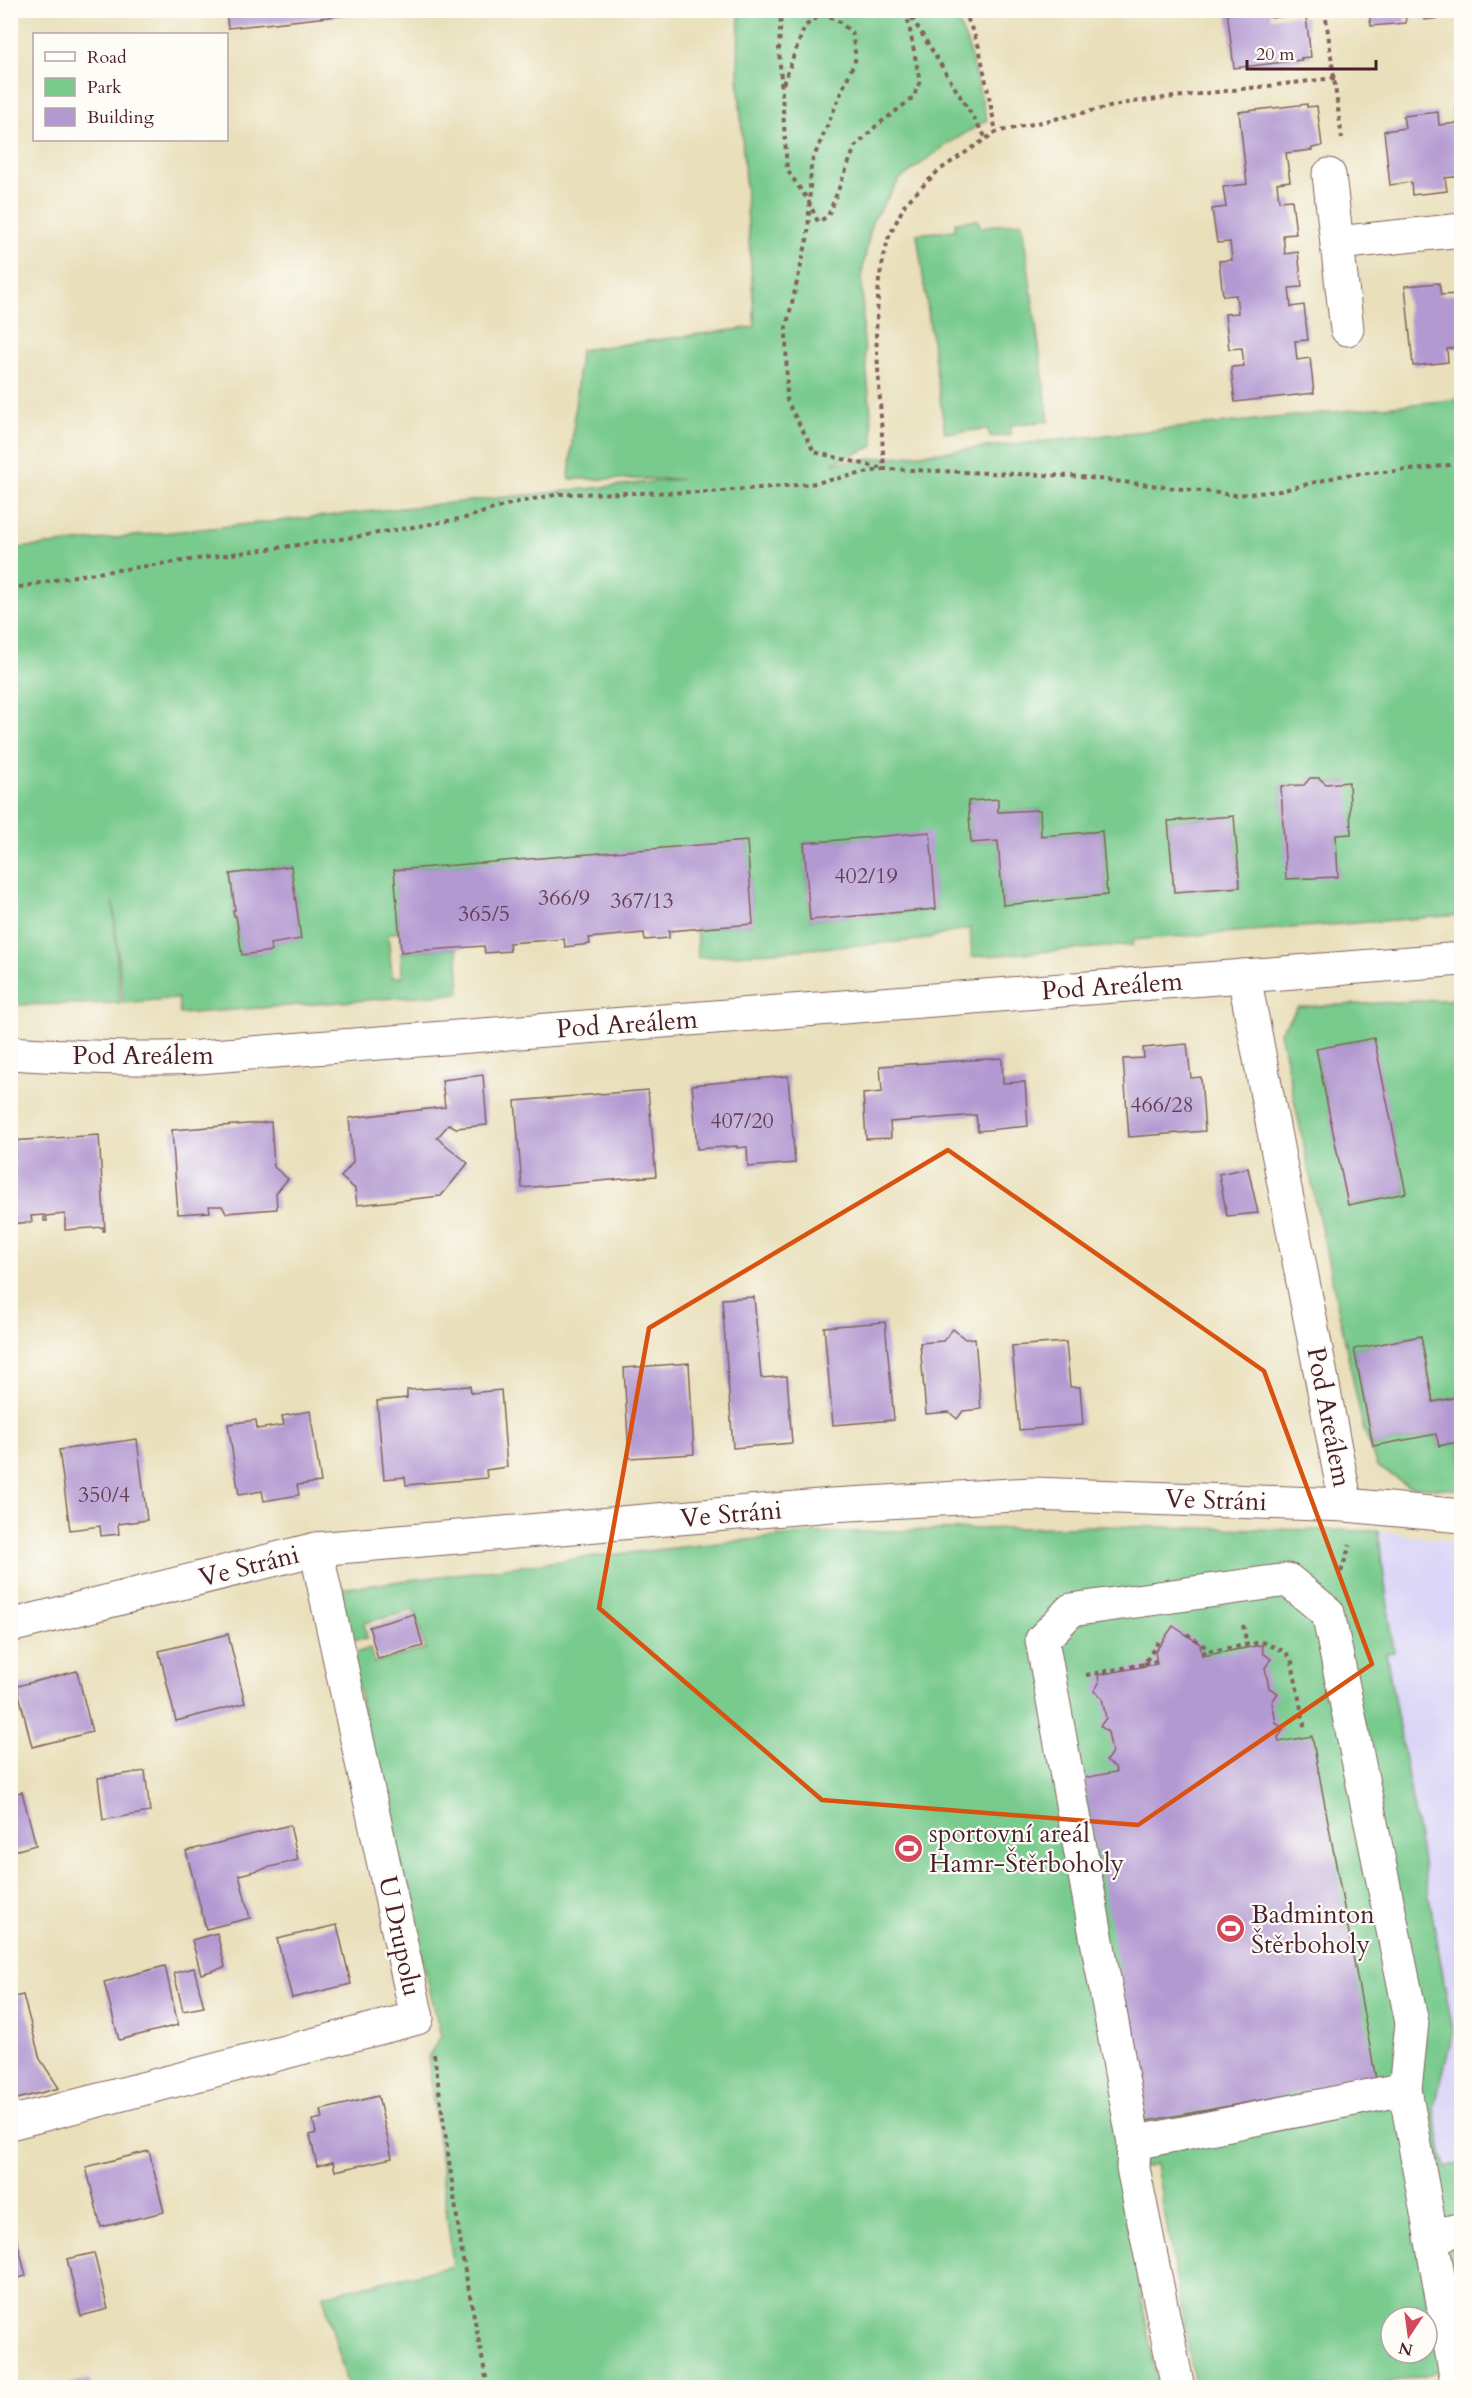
<svg xmlns="http://www.w3.org/2000/svg" width="1472" height="2398" font-family="Cardo,serif">
  <style>
    .built { fill: #dbd6f7 }
    .green { fill: #78ca8d; stroke: #61745c; stroke-width: 1.5; fill-rule: evenodd }
    .building { fill: #b399d1 }
    .lines { fill: none; stroke-linecap: round; stroke-linejoin: round }
    .minor-casing { stroke: #82625d; stroke-width: 35 }
    .path { stroke: #82625d; stroke-width: 4; stroke-dasharray: 4.5 4.5; stroke-linecap: butt }
    .minor { stroke: #fff; stroke-width: 33 }
    .marked { fill: none; stroke: #d8530f; stroke-width: 4.5; stroke-linejoin: round }
    .labels { text-anchor: middle; dominant-baseline: central; stroke-width: 4.5; stroke-linejoin: round; paint-order: stroke }
    .number-label { font-size: 22px; fill: #643e54 }
    .street-label { font-size: 26px; fill: #4a1f2b; stroke: #fdfcf7 }
    .poi-label { font-size: 26px; fill: #4a1f2b; stroke: #fdfcf7; text-anchor: start }
  </style>
  <rect width="100%" height="100%" fill="#fdfcf7"/>
  <filter id="ink" filterUnits="userSpaceOnUse"><feTurbulence type="fractalNoise" baseFrequency=".0167" numOctaves="2"/><feDisplacementMap in="SourceGraphic" scale="12" xChannelSelector="R" yChannelSelector="G"/><feConvolveMatrix kernelMatrix="1 2 1 2 8 2 1 2 1" color-interpolation-filters="sRGB"/></filter>
  <filter id="wash" filterUnits="userSpaceOnUse"><feTurbulence type="fractalNoise" baseFrequency=".008" numOctaves="4" result="noise"/><feDisplacementMap in="SourceGraphic" scale="24" xChannelSelector="R" yChannelSelector="G"/><feGaussianBlur stdDeviation="1.35" result="paint"/><feColorMatrix in="noise" values="0 0 0 0 0 0 0 0 0 0 0 0 0 0 0 0 0 1.4 0 .05"/><feComposite in="paint" operator="in"/></filter>
  <g filter="url(#wash)">
    <rect width="100%" height="100%" fill="#e9dfba"/>
    <polygon class="built" points="1378,1531 1461,1543 1462,2163 1445,2168 1434,2109 1453,2032 1386,1653 1394,1652"/>
    <g class="green">
      <path d="M739,11H954L968,46L987,120L949,143L899,180L872,222L862,272L863,332L874,446L832,463L1461,399V915L1133,940V945L972,957L970,928L920,940L698,958L696,929L753,924L747,842L395,870L399,932L388,934L392,977H402L401,952L457,948L460,993L180,1014L178,998L123,1003L113,901L120,1003L11,1005L10,549L681,479H569L580,350L755,327L738,75ZM1310,778H1319L1326,784L1348,782L1336,835L1338,876L1287,879L1281,786L1304,785ZM997,800L998,812L1040,810L1041,836L1102,831L1107,895L1003,905L998,841L971,843L968,801ZM1234,816L1240,887L1174,892L1168,821ZM929,833L936,909L810,920L804,843ZM291,866L301,939L270,944L271,951L242,955L236,916H234L233,910H235L230,874Z"/>
      <polygon points="978,220 980,227 1022,222 1049,421 1010,425 1011,435 990,437 988,429 945,433 917,234 955,230 955,222"/>
      <path d="M1461,999V1396L1433,1402L1420,1336L1354,1349L1373,1446L1436,1434L1439,1446L1461,1441V1490L1408,1486L1377,1466L1363,1427L1280,1032L1298,1007ZM1373,1038L1406,1193L1349,1205L1316,1050Z"/>
      <path d="M1098,1526L1378,1531L1394,1652L1386,1653L1453,2032L1434,2109L1445,2168L1461,2163V2366L1373,2387H1195L1156,2164L1119,2173L1158,2387H348L323,2295L453,2266L428,2057L441,2036L350,1655L370,1648L374,1663L426,1649L414,1610L364,1623L367,1638L347,1640L340,1589L582,1558L812,1533ZM1391,2317H1427V2353H1391Z"/>
    </g>
    <g id="blocks">
      <g class="building">
        <polygon points="226,10 373,10 373,12 228,28"/>
        <polygon points="1227,10 1270,10 1271,18 1296,15 1297,18 1306,17 1311,57 1301,58 1302,60 1234,68"/>
        <polygon points="1369,10 1405,10 1406,23 1371,26"/>
        <polygon points="1423,10 1458,10 1459,16 1424,20"/>
        <polygon points="1307,104 1307,107 1317,106 1322,146 1312,148 1312,150 1286,153 1290,181 1277,183 1279,201 1292,200 1296,234 1283,235 1285,254 1298,252 1302,287 1289,288 1291,307 1304,305 1308,340 1295,341 1297,360 1310,358 1314,393 1235,402 1231,367 1244,366 1242,348 1229,349 1225,314 1238,313 1236,295 1223,296 1219,261 1232,260 1230,242 1217,243 1212,209 1226,207 1223,187 1247,184 1239,112"/>
        <polygon points="1456,109 1462,109 1462,176 1445,178 1447,191 1412,195 1411,182 1390,185 1384,131 1405,128 1403,116 1438,112 1439,125 1458,123"/>
        <polygon points="1462,280 1462,347 1447,349 1448,362 1413,366 1405,286 1439,283 1441,295 1459,294 1458,281"/>
        <polygon points="1310,778 1319,778 1326,784 1349,782 1351,834 1336,835 1338,877 1286,879 1281,786 1304,785"/>
        <polygon points="998,799 998,812 1040,810 1041,836 1102,831 1107,895 1003,905 998,841 971,843 968,801"/>
        <polygon points="1234,816 1240,887 1174,892 1168,821"/>
        <polygon points="930,832 936,909 810,920 804,843"/>
        <polygon points="747,841 753,924 669,931 669,938 645,940 644,933 589,938 590,944 565,947 564,939 509,943 510,951 485,953 484,946 401,952 394,870"/>
        <polygon points="291,866 301,939 270,944 272,951 242,955 236,916 234,916 233,910 235,910 230,874"/>
        <polygon points="1374,1038 1406,1193 1348,1205 1316,1049"/>
        <polygon points="1187,1044 1191,1078 1201,1077 1205,1131 1129,1137 1123,1059 1144,1058 1143,1048"/>
        <polygon points="1002,1058 1003,1083 1025,1082 1028,1126 978,1131 976,1115 890,1122 891,1138 866,1139 863,1094 882,1092 880,1066"/>
        <polygon points="483,1075 487,1125 456,1128 449,1124 437,1138 468,1163 441,1196 357,1205 355,1189 341,1177 353,1162 349,1118 445,1107 442,1080"/>
        <polygon points="788,1076 795,1163 748,1167 747,1147 737,1148 737,1146 697,1149 692,1085"/>
        <polygon points="648,1090 656,1176 522,1188 515,1101"/>
        <polygon points="271,1122 274,1167 288,1179 276,1193 277,1209 226,1213 222,1206 209,1206 210,1212 178,1214 172,1130"/>
        <polygon points="99,1135 105,1231 103,1231 103,1227 65,1230 65,1214 46,1216 47,1221 44,1221 44,1215 31,1216 32,1222 10,1224 10,1141"/>
        <polygon points="1248,1168 1258,1213 1227,1216 1219,1174"/>
        <polygon points="754,1297 761,1378 787,1376 792,1443 733,1448 722,1299"/>
        <polygon points="885,1322 894,1420 833,1425 824,1327"/>
        <polygon points="953,1329 965,1339 975,1338 981,1409 963,1411 957,1419 949,1412 926,1414 920,1343 943,1341"/>
        <polygon points="1421,1336 1433,1402 1462,1396 1462,1441 1439,1446 1436,1434 1373,1446 1354,1349"/>
        <polygon points="1066,1342 1070,1387 1080,1387 1083,1425 1019,1430 1012,1346"/>
        <polygon points="689,1363 694,1454 629,1458 624,1368"/>
        <polygon points="470,1386 471,1393 501,1390 507,1467 486,1470 487,1478 406,1485 405,1477 384,1479 377,1401 407,1398 407,1390"/>
        <polygon points="310,1411 321,1482 297,1485 299,1495 264,1501 262,1491 239,1495 228,1424 256,1420 257,1429 284,1425 282,1416"/>
        <polygon points="137,1439 147,1520 118,1524 119,1534 101,1536 100,1526 70,1530 59,1450"/>
        <polygon points="414,1614 423,1646 378,1659 369,1627"/>
        <polygon points="1173,1626 1200,1644 1202,1656 1262,1645 1263,1653 1271,1659 1265,1668 1269,1688 1278,1693 1272,1702 1276,1723 1284,1729 1278,1737 1279,1742 1312,1736 1376,2079 1147,2121 1083,1778 1116,1772 1115,1767 1106,1761 1112,1752 1108,1732 1100,1726 1106,1718 1102,1698 1094,1691 1099,1683 1098,1675 1157,1664 1155,1652"/>
        <polygon points="228,1634 245,1703 176,1721 159,1651"/>
        <polygon points="77,1671 92,1732 32,1747 17,1686"/>
        <polygon points="145,1771 150,1812 103,1820 98,1778"/>
        <polygon points="22,1792 36,1845 14,1851 10,1838 10,1795"/>
        <polygon points="290,1825 298,1860 239,1875 250,1918 206,1929 186,1851"/>
        <polygon points="337,1925 351,1984 292,1998 277,1939"/>
        <polygon points="217,1933 225,1967 201,1974 192,1940"/>
        <polygon points="165,1966 178,2025 119,2040 104,1982"/>
        <polygon points="194,1968 204,2007 183,2011 174,1973"/>
        <polygon points="23,1995 40,2059 59,2088 13,2100 10,2093 10,1998"/>
        <polygon points="378,2096 392,2158 335,2171 333,2162 317,2166 310,2135 316,2133 313,2120 323,2118 321,2110"/>
        <polygon points="149,2151 164,2212 101,2227 86,2167"/>
        <polygon points="10,2212 26,2276 10,2280"/>
        <polygon points="94,2253 108,2309 81,2316 67,2259"/>
        <polygon points="89,2379 92,2388 56,2388 56,2387"/>
      </g>
    </g>
  </g>
  <g filter="url(#ink)">
    <use href="#blocks" fill-opacity="0" stroke="#82625d" stroke-width="1.5"/>
    <g class="lines">
      <defs>
        <g id="minor">
          <polyline points="1329,175 1347,329"/>
          <polyline points="1337,243 1462,230"/>
          <polyline points="1244,976 1346,1505"/>
          <path d="M10,1053C74,1057 136,1060 199,1057L1462,959"/>
          <polyline points="10,1626 316,1549 831,1505 1032,1494 1346,1505 1462,1516"/>
          <polyline points="1405,2089 1134,2143 1042,1640 1071,1610 1288,1580 1328,1613 1412,2023 1405,2089 1458,2388"/>
          <polyline points="10,2123 417,2018 316,1549"/>
          <polyline points="1134,2143 1133,2168 1178,2388"/>
          <polyline points="1431,2237 1462,2229"/>
        </g>
      </defs>
      <use href="#minor" class="minor-casing"/>
      <g class="path">
        <polyline points="781,10 779,49 787,170 808,200 818,222 828,216 855,147 876,126 913,98 920,82 906,10"/>
        <polyline points="907,10 986,138"/>
        <polyline points="964,10 979,47 996,132"/>
        <polyline points="1325,10 1342,139"/>
        <polyline points="1335,78 1132,102 996,132 938,171 905,204 888,239 879,279 876,334 884,469 1072,476 1235,495 1280,491 1344,475 1422,469 1462,463"/>
        <polyline points="783,84 805,26 821,15 835,18 852,33 856,58 811,164 808,236 786,328 787,401 814,452 880,468"/>
        <polyline points="10,589 75,576 355,537 465,518 513,503 560,494 709,492 810,484 884,469"/>
        <polyline points="1341,1572 1350,1545"/>
        <polyline points="1243,1625 1247,1645"/>
        <polyline points="1187,1634 1211,1651 1262,1642 1286,1652 1292,1662 1305,1730"/>
        <polyline points="1202,1653 1210,1651"/>
        <polyline points="1144,1664 1156,1661"/>
        <polyline points="1086,1675 1144,1664 1160,1639"/>
        <polyline points="434,2054 463,2260 488,2388"/>
      </g>
      <use href="#minor" class="minor"/>
    </g>
  </g>
  <path class="marked" d="M948,1150L1264,1371L1372,1664L1138,1825L822,1800L599,1608L649,1328Z"/>
  <defs>
    <symbol id="stadium-disc" viewBox="-11 -11 22 22"><circle r="9.5" fill="#d1495b" stroke="#fdfcf7"/><path d="M0-5a6.5 5 0 1 0 0 10a6.5 5 0 1 0 0-10ZM-3.5-1.8h7v3.6h-7Z" fill="#fff"/></symbol>
  </defs>
  <g fill-rule="evenodd">
    <use href="#stadium-disc" x="892" y="1832" width="33" height="33"/>
    <use href="#stadium-disc" x="1214" y="1912" width="33" height="33"/>
  </g>
  <g class="labels">
    <g class="number-label">
      <text x="866" y="876">402/19</text>
      <text x="564" y="898">366/9</text>
      <text x="642" y="901">367/13</text>
      <text x="484" y="914">365/5</text>
      <text x="1162" y="1105">466/28</text>
      <text x="742" y="1121">407/20</text>
      <text x="104" y="1495">350/4</text>
    </g>
    <g class="street-label">
      <text transform="translate(1112 986) rotate(-4)">Pod Areálem</text>
      <text transform="translate(627 1024) rotate(-4)">Pod Areálem</text>
      <text x="143" y="1055">Pod Areálem</text>
      <text transform="translate(1329 1417) rotate(79)">Pod Areálem</text>
      <text transform="translate(1216 1500) rotate(2)">Ve Stráni</text>
      <text transform="translate(731 1514) rotate(-5)">Ve Stráni</text>
      <text transform="translate(249 1566) rotate(-14)">Ve Stráni</text>
      <text transform="translate(400 1936) rotate(78)">U Drupolu</text>
    </g>
    <g class="poi-label">
      <text x="929" y="1833">sportovní areál<tspan x="929" dy="30">Hamr-Štěrboholy</tspan></text>
      <text x="1251" y="1914">Badminton<tspan x="1251" dy="30">Štěrboholy</tspan></text>
    </g>
  </g>
  <rect width="1472" height="2398" fill="none" stroke="#fdfcf7" stroke-width="36"/>
  <rect x="33" y="33" width="195" height="108" fill="#fdfcf7" stroke="#b5a4a5" stroke-width="1.5"/>
  <rect x="45" y="52" width="30" height="9" fill="#ffffff" stroke="#b5a4a5" stroke-width="1.5"/>
  <text x="87" y="63" font-size="18" fill="#4a1f2b">Road</text>
  <rect x="45" y="78" width="30" height="18" fill="#78ca8d" stroke="#b5a4a5" stroke-width="1.5"/>
  <text x="87" y="93" font-size="18" fill="#4a1f2b">Park</text>
  <rect x="45" y="108" width="30" height="18" fill="#b399d1" stroke="#b5a4a5" stroke-width="1.5"/>
  <text x="87" y="123" font-size="18" fill="#4a1f2b">Building</text>
  <g transform="translate(1409 2335) rotate(193)"><circle r="28" fill="#fdfcf7" stroke="#b5a4a5" stroke-width="1.5"/>
  <path d="M0-4.5L10 22L0 15L-10 22Z" fill="#d1495b"/>
  <text y="-9" font-size="16" font-weight="bold" text-anchor="middle" fill="#4a1f2b">N</text>
  </g>
  <path d="M1247 60v9h129v-9" fill="none" stroke="#4a1f2b" stroke-width="3"/>
  <text x="1256" y="60" font-size="18" fill="#4a1f2b" stroke="#fdfcf7" stroke-width="4.5" paint-order="stroke">20 m</text>
</svg>
